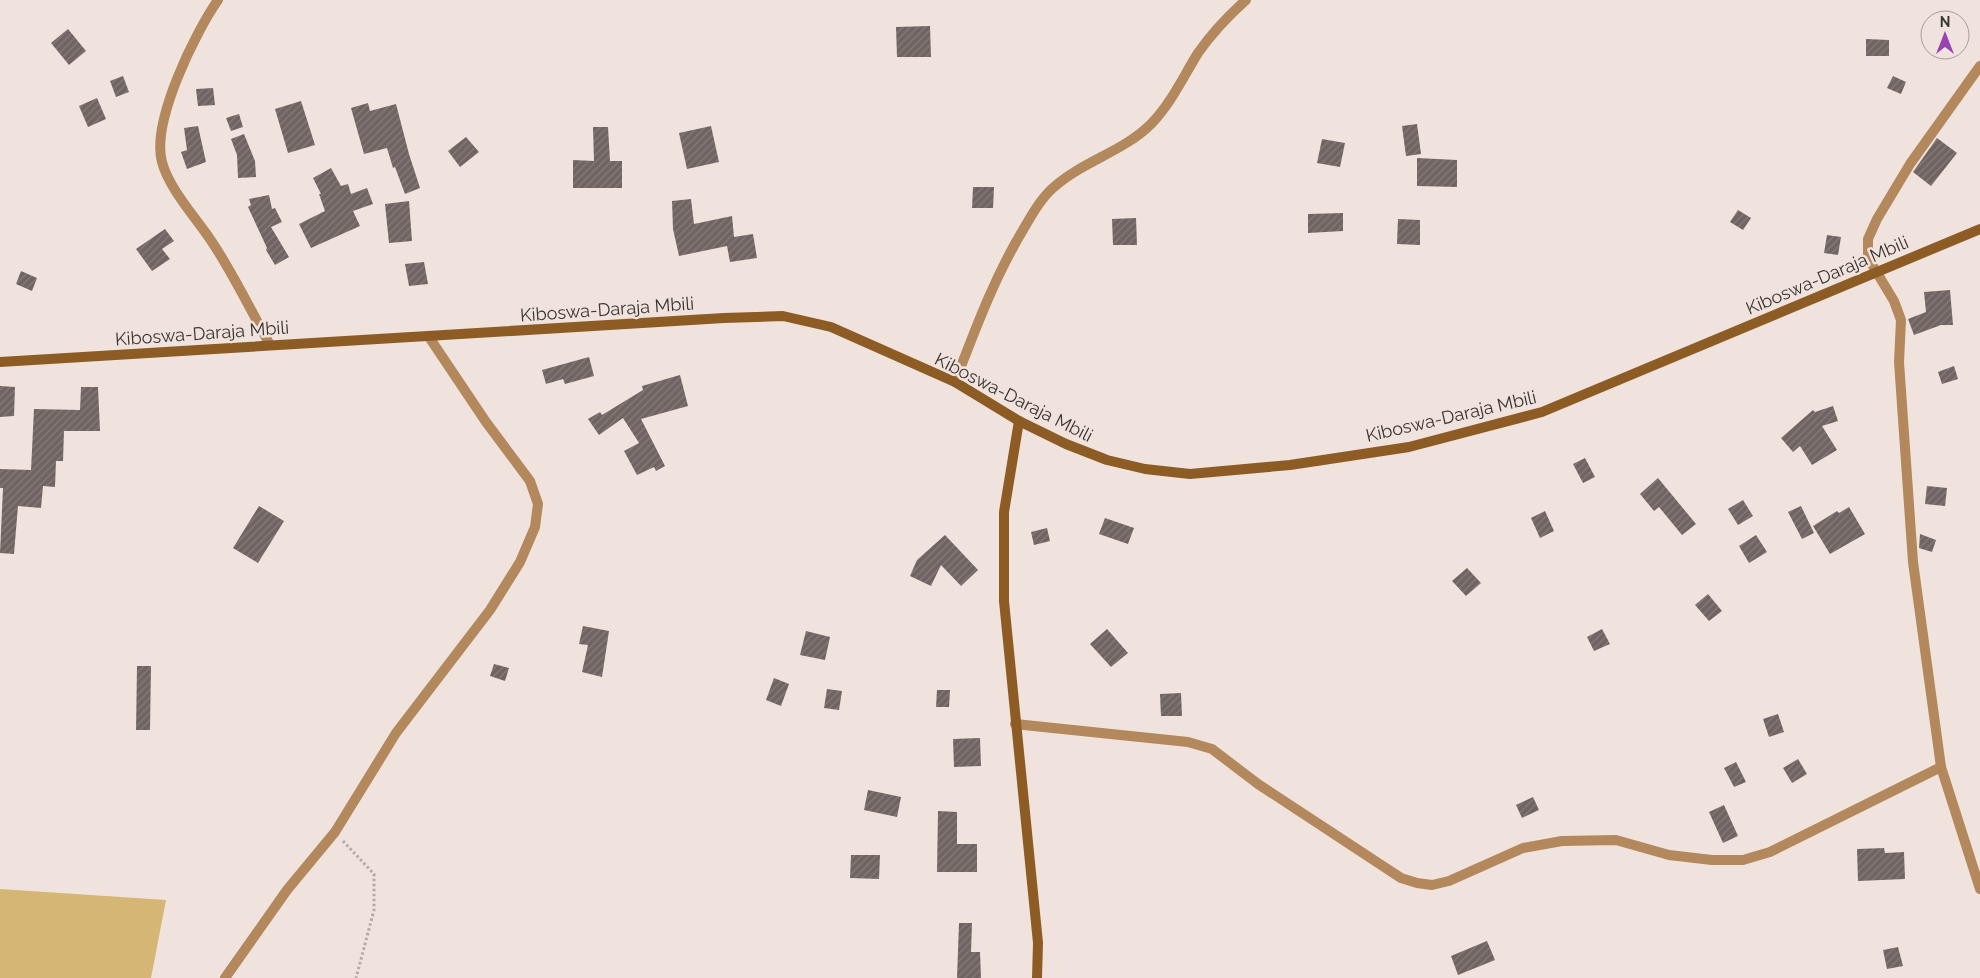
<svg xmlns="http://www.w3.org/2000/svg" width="1980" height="978" font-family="Raleway,sans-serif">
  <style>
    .pitch { fill: #d5b675 }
    .building { fill: url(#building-hatch) }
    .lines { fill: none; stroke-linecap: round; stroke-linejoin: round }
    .path { stroke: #b4a9a4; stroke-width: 3; stroke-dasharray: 2.5 2.5; stroke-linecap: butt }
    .street { stroke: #b2885c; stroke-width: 10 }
    .secondary { stroke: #8d5c25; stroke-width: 10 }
    .labels { text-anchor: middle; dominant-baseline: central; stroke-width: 5; stroke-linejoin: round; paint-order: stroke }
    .street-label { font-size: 18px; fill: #3a3532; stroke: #f0e3dd }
  </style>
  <defs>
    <pattern id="building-hatch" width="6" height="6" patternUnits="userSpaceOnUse" patternTransform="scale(1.25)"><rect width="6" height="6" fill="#706462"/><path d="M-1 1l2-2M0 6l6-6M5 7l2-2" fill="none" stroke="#857c7a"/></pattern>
  </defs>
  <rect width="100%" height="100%" fill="#f0e3dd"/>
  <polygon class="pitch" points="0,889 166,900 151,978 0,978"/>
  <g class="building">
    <polygon points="930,26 931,57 897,57 896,27"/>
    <polygon points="68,29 86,51 69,65 51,43"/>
    <polygon points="1866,39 1889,40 1889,56 1866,56"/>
    <polygon points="123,76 129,92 116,97 110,81"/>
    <polygon points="1893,76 1906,82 1901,94 1887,88"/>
    <polygon points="213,88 215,105 198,106 196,89"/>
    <polygon points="97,98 106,119 88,127 79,106"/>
    <polygon points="301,101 315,145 288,153 275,109"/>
    <polygon points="368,103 370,111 396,104 409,154 420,188 405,194 395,167 393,168 387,148 364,154 351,108"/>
    <polygon points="239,114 243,127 231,131 226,118"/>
    <polygon points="1417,124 1421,154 1406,156 1402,126"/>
    <polygon points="198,126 206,162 187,169 181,152 187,150 184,128"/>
    <polygon points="711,126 719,162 687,169 679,133"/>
    <polygon points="593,127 608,127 610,161 622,161 622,188 573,188 573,160 594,161"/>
    <polygon points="244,134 255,161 256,177 238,178 237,155 231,139"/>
    <polygon points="466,137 479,152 460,167 448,151"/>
    <polygon points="1937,138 1957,153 1931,186 1913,172"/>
    <polygon points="1322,139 1345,143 1340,167 1317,163"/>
    <polygon points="1417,158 1457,160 1457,187 1417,186"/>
    <polygon points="331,168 341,186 348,184 351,194 367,188 373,204 353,211 360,226 311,248 299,224 325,211 319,194 321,194 313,178"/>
    <polygon points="973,187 994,187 993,208 972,208"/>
    <polygon points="269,195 272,209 275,208 282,222 271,227 289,257 275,265 266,250 267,248 248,207 251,205 249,199"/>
    <polygon points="691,199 694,224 732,216 734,237 753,234 757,258 730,262 727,246 679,256 673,229 672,201"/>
    <polygon points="409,201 412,241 389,243 385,204"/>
    <polygon points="1738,210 1751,218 1743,230 1730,222"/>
    <polygon points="1343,213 1343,231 1308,233 1308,214"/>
    <polygon points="1136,218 1137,245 1113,245 1112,219"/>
    <polygon points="1398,219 1420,220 1420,245 1397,244"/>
    <polygon points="165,229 174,241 162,249 170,259 152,271 136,249"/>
    <polygon points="1827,235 1841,237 1838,255 1824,253"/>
    <polygon points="424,262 428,284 409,286 405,264"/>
    <polygon points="21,271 37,278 32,291 16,284"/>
    <polygon points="1950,290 1953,325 1941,325 1914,335 1908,319 1926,312 1924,292"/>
    <polygon points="589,357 594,376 565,384 563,379 546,384 542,370"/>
    <polygon points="1954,366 1958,379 1942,384 1938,372"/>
    <polygon points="680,375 688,406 641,419 665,466 656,471 654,467 637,475 624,451 639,443 623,418 599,435 588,419 600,412 602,415 643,390 642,386"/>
    <polygon points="0,386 15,387 14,416 0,417"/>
    <polygon points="81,387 98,387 100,431 64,431 63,461 56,461 55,487 43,486 41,508 18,506 14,554 0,553 3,488 0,488 0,469 31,470 34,409 80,410"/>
    <polygon points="1833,406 1838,421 1822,426 1837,450 1812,465 1800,446 1793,452 1781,438 1813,410 1815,412"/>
    <polygon points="1585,458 1595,477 1583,483 1573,464"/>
    <polygon points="1658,478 1696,524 1682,535 1659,507 1654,511 1640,494"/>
    <polygon points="1927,486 1947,488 1945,506 1925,504"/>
    <polygon points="1743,500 1753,516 1738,525 1728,509"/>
    <polygon points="259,506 284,521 258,563 233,548"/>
    <polygon points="1801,506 1814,533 1802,539 1788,512"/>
    <polygon points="1849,507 1865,534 1830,554 1813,526 1837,511 1839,513"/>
    <polygon points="1545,511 1554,531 1540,538 1531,518"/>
    <polygon points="1105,518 1134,528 1128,544 1099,534"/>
    <polygon points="1047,528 1050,541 1034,545 1031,532"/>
    <polygon points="1920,534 1936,540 1932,552 1919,548"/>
    <polygon points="945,535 978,570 961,586 941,565 931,586 910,576 917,560"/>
    <polygon points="1756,535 1767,552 1749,563 1739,546"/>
    <polygon points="1467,568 1481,583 1466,596 1452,581"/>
    <polygon points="1708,594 1722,611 1709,621 1695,605"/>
    <polygon points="583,626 609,631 602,677 582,672 588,645 579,644"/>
    <polygon points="1107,629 1128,653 1111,667 1090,644"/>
    <polygon points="1602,629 1610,644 1594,651 1587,637"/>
    <polygon points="806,631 830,637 825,660 800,655"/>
    <polygon points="494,664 509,668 505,681 490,676"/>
    <polygon points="137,666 151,666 150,730 136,730"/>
    <polygon points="774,678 789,684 781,706 766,700"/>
    <polygon points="827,689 842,691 839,710 824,708"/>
    <polygon points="937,690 950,690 949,707 936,707"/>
    <polygon points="1181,693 1182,716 1161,716 1160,694"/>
    <polygon points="1778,714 1784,732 1769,737 1763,719"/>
    <polygon points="980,738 981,766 954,767 953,739"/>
    <polygon points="1798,759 1807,774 1792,783 1783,768"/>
    <polygon points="1736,762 1746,782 1734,787 1724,768"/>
    <polygon points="868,790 901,797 897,817 864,810"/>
    <polygon points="1533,797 1539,810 1522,818 1516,805"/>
    <polygon points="1724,805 1738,836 1723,843 1709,812"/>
    <polygon points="938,811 957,812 957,844 977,844 977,872 937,872"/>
    <polygon points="1884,848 1885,853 1904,852 1905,879 1858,881 1857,849"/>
    <polygon points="851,855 880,855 879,879 850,878"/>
    <polygon points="959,923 972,923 971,952 980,952 981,978 957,978"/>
    <polygon points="1487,941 1495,960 1458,975 1451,956"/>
    <polygon points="1898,947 1903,966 1887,969 1883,950"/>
  </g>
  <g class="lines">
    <polyline class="path" points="343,841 374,874 374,910 356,978"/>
    <g class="street">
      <path d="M218,0C195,33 151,122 162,162C169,189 197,219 212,242C234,275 251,311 270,345"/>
      <polyline points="1980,66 1910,164 1877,219 1868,239 1868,258 1894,301 1901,320 1899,362 1913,562 1941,767 1980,889"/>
      <path d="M955,382C975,330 994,278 1023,230C1031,216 1041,198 1054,187C1083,161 1125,151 1152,123C1172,102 1183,77 1198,53C1212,33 1228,16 1246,0"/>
      <polyline points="1015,724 1188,742 1212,749 1258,784 1401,878 1417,883 1432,885 1449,881 1523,848 1562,841 1616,840 1669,855 1712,860 1743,860 1770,852 1941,767"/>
      <polyline points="225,978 287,890 335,832 396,733 490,610 520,562 535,527 538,504 530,481 486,422 429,337"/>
    </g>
    <g class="secondary">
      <polyline points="0,362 724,318 783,316 831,327 955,382 1019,421 1066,444 1107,460 1145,469 1190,474 1290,465 1409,447 1542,412 1980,229"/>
      <polyline points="1019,421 1004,512 1004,601 1038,943 1037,978"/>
    </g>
  </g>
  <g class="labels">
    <g class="street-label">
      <text transform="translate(1827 275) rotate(-23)">Kiboswa-Daraja Mbili</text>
      <text transform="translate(607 309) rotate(-4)">Kiboswa-Daraja Mbili</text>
      <text transform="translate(202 333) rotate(-4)">Kiboswa-Daraja Mbili</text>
      <text transform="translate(1014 397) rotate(27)">Kiboswa-Daraja Mbili</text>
      <text transform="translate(1451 416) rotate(-13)">Kiboswa-Daraja Mbili</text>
    </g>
  </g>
  <g transform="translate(1945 35)"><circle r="24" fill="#f0e3dd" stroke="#a79d99"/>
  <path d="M0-4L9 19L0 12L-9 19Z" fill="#9743b2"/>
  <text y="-8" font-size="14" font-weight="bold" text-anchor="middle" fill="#3a3532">N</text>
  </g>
</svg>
